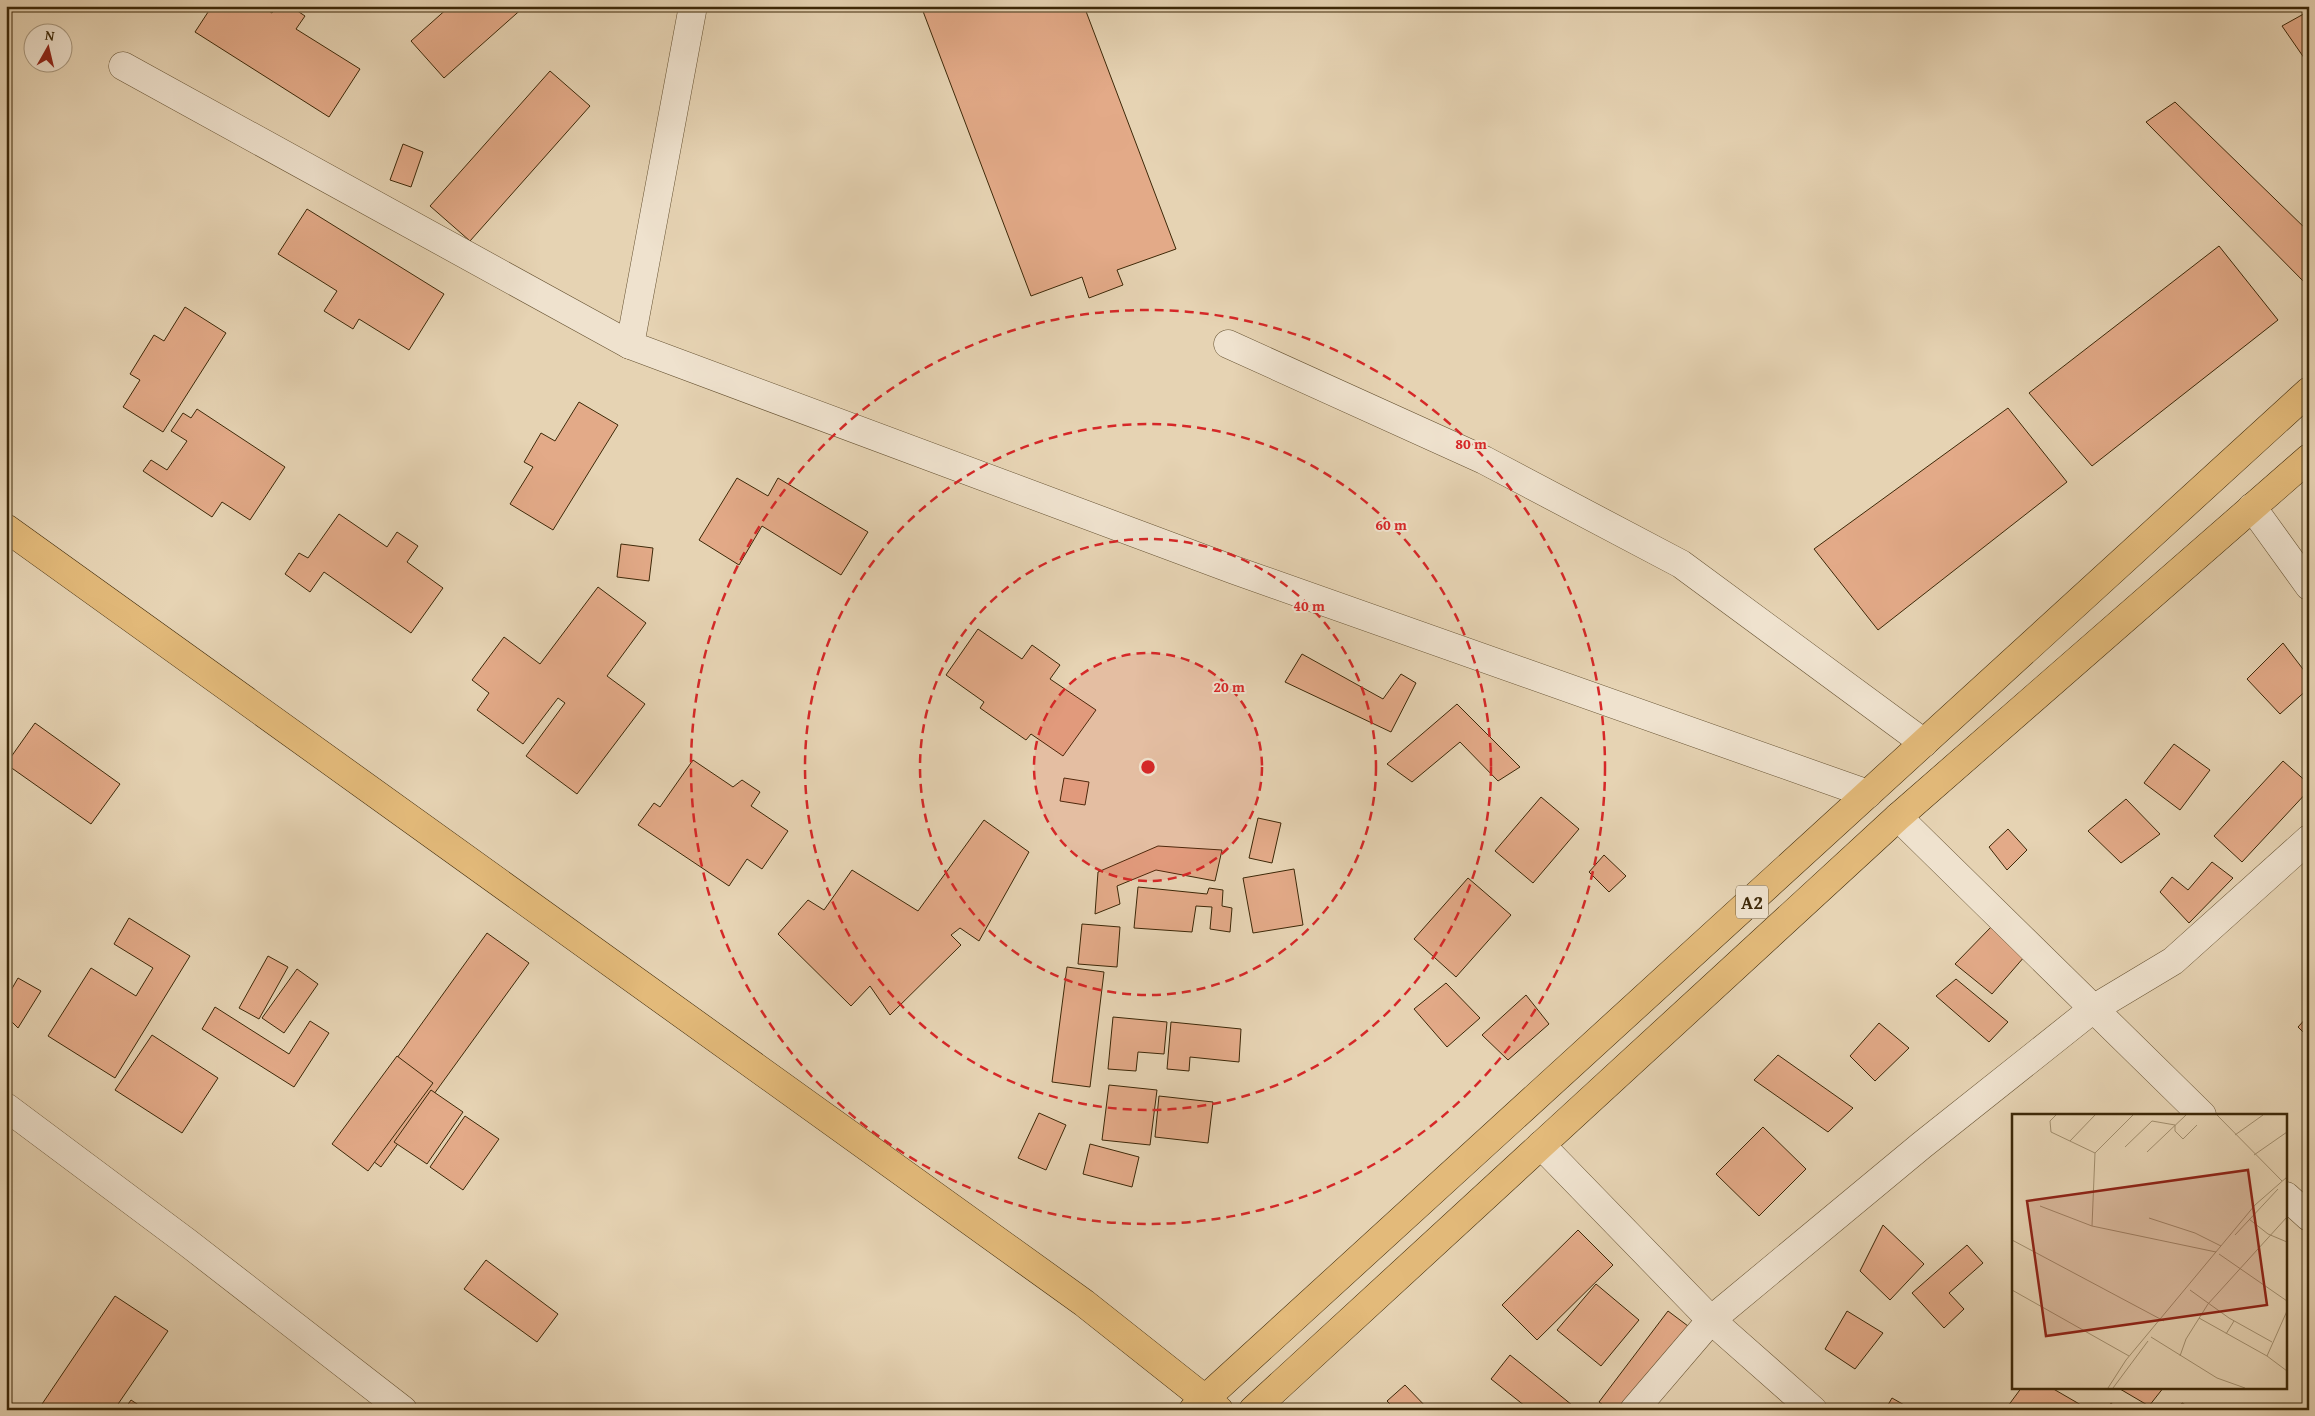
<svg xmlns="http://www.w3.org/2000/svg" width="2315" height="1416" font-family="'Gentium Book Plus',serif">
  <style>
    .building { fill: #e3aa88; stroke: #3d2808 }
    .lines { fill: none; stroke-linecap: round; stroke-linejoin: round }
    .minor-casing { stroke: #675333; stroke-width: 29 }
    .major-casing { stroke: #3d2808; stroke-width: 29 }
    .highway-casing { stroke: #3d2808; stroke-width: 29 }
    .minor { stroke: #efe2ce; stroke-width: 28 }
    .major { stroke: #e3ba7a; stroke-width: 28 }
    .highway { stroke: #e3ba7a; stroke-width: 28 }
    .ring { fill: none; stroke: #d62828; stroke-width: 2.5; stroke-dasharray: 9 6 }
    .labels { text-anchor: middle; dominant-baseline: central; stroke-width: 4; stroke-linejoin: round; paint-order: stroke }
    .shield { fill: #efe2ce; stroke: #726043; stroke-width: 1 }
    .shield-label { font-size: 19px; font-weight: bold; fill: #3d2808 }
    .inset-road { fill: none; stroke: #a28f6f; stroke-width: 1 }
    .view { fill: #8f2418; fill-opacity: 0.15; stroke: #8f2418; stroke-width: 2.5 }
    .inset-edge { fill: none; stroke: #3d2808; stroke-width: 2.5 }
    .centre { fill: #d62828; stroke: #efe2ce; stroke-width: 2.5 }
    .ring-label { font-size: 15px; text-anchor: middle; font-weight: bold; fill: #d62828; stroke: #efe2ce; stroke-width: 4; stroke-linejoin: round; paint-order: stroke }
  </style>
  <rect width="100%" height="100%" fill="#e6d3b3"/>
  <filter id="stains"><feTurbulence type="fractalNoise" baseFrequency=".004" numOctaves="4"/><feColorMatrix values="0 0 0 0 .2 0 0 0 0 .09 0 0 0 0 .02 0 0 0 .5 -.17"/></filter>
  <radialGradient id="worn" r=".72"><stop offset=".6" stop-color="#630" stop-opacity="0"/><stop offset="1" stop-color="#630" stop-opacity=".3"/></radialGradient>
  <g class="building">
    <polygon points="212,6 261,6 272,13 277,6 290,6 305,16 296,29 360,69 329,117 195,32"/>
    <polygon points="450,6 525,6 444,78 411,41"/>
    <polygon points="921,6 1084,6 1176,249 1117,270 1123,285 1089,298 1082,277 1031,296"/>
    <polygon points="2309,11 2309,65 2282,26"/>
    <polygon points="550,71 590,106 470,241 430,206"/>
    <polygon points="2175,102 2309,232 2309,287 2146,122"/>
    <polygon points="403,144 423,152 411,187 390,180"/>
    <polygon points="307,209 444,294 409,350 359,319 353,329 324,311 337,291 278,254"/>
    <polygon points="2219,246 2278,320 2092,466 2029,393"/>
    <polygon points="185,307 226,333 163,432 123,407 140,380 130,374 154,335 164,341"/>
    <polygon points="579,402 618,425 553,530 510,504 533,467 524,462 541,433 555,441"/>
    <polygon points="2008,408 2067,482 1878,630 1814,549"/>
    <polygon points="197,409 285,467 250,520 222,502 212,517 143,471 151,460 167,470 187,441 171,431 183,413 191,418"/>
    <polygon points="737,478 768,496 778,478 868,532 841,575 762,526 739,565 699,540"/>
    <polygon points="339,514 387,547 397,532 418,546 407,562 443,588 411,633 324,572 310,592 285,574 299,553 308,558"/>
    <polygon points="621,544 653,548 649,581 617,577"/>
    <polygon points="598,587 646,623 607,676 645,704 577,794 526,756 565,703 558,698 523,744 477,710 489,693 472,680 504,637 540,664"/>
    <polygon points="978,629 1022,659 1032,645 1060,665 1050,679 1096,710 1063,756 1031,734 1026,740 980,708 984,702 946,675"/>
    <polygon points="2283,643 2309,677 2309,688 2280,714 2247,679"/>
    <polygon points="1302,654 1383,699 1401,674 1416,683 1391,732 1285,682"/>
    <polygon points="1457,704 1520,767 1498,781 1460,742 1412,782 1387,764"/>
    <polygon points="35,723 120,784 91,824 6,764"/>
    <polygon points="2174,744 2210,770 2180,810 2144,783"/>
    <polygon points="693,760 733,787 742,780 760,792 751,806 788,831 762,869 747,859 729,886 638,825 654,803 660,807"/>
    <polygon points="2283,761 2309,784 2309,790 2242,862 2214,836"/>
    <polygon points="1064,778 1089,782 1085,805 1060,801"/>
    <polygon points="1541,797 1579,829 1533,883 1495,851"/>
    <polygon points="2126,799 2160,834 2121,863 2088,831"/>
    <polygon points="1258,818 1281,823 1272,863 1249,858"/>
    <polygon points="984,820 1029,852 979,941 960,928 951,935 961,945 890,1015 870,986 851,1006 778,934 808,900 824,910 852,870 918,911"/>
    <polygon points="2008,829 2027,850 2007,870 1989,847"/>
    <polygon points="1158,846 1222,850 1215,881 1156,870 1117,886 1120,904 1095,914 1098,872"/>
    <polygon points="1604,855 1626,876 1609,892 1589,872"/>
    <polygon points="2212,862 2233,878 2189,923 2160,892 2172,877 2188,890"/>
    <polygon points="1294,869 1303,925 1253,933 1243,878"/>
    <polygon points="1468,878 1511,915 1456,977 1414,939"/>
    <polygon points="1138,887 1207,894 1209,888 1223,890 1222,906 1232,908 1230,932 1210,929 1212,907 1196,906 1192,932 1134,928"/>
    <polygon points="129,918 190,956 115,1078 48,1036 91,968 136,996 153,968 114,944"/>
    <polygon points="1082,924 1120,927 1117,967 1078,964"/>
    <polygon points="1992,926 2025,956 1992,994 1955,964"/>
    <polygon points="487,933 529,963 381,1167 340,1137"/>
    <polygon points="268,956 288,967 259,1019 239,1008"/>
    <polygon points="1067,967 1104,972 1090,1087 1052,1082"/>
    <polygon points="297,969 318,984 284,1033 262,1018"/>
    <polygon points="18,978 41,991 18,1028 6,1016 6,999"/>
    <polygon points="1956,979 2008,1022 1989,1042 1936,996"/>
    <polygon points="1446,983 1480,1018 1447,1047 1414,1009"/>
    <polygon points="1526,995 1549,1024 1508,1060 1482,1035"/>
    <polygon points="215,1007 289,1054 310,1021 329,1033 294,1087 202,1029"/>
    <polygon points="2309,1015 2309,1038 2298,1027"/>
    <polygon points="1113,1017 1167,1022 1164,1054 1138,1052 1136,1071 1108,1069"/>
    <polygon points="1171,1022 1241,1029 1239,1062 1190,1057 1189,1071 1167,1069"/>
    <polygon points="1879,1023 1909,1048 1875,1081 1850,1056"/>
    <polygon points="152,1035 218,1078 182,1133 115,1090"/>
    <polygon points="1778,1055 1853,1108 1828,1132 1754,1080"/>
    <polygon points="397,1056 433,1083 368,1171 332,1144"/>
    <polygon points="1109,1085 1157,1090 1150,1145 1102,1140"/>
    <polygon points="431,1090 463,1112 427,1164 394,1142"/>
    <polygon points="1159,1096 1213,1102 1208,1143 1155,1137"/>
    <polygon points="1039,1113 1066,1125 1046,1170 1018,1158"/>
    <polygon points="465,1116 499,1139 463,1190 430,1167"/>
    <polygon points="1763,1127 1806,1169 1759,1216 1716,1174"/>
    <polygon points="1090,1144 1139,1157 1132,1187 1083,1174"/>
    <polygon points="1883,1225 1924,1264 1890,1300 1860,1271"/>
    <polygon points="1578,1230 1613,1265 1537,1340 1502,1305"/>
    <polygon points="1967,1245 1983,1263 1949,1293 1964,1309 1944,1328 1912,1293"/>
    <polygon points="486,1260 558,1314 537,1342 464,1289"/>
    <polygon points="1596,1284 1639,1320 1601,1366 1557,1330"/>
    <polygon points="115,1296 168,1331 114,1410 38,1410"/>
    <polygon points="1668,1311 1688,1326 1625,1410 1610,1410 1599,1402"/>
    <polygon points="1847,1311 1883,1333 1855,1369 1825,1349"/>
    <polygon points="1510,1355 1572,1405 1568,1410 1530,1410 1491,1379"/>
    <polygon points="1405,1385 1429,1410 1396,1410 1387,1401"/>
    <polygon points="2022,1387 2050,1387 2088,1409 2005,1410"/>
    <polygon points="2121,1387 2164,1387 2149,1406 2120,1389"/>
    <polygon points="1892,1398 1913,1410 1885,1410"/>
    <polygon points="131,1400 146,1410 124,1410"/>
    <polygon points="2111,1403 2119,1410 2106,1410"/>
    <polygon points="2182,1403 2195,1410 2178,1410"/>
  </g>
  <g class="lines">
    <defs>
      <g id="minor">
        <polyline points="693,6 630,345 1234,570 1868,794"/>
        <polyline points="123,66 630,345"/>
        <polyline points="1228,344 1484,460 1681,564 1924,743"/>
        <polyline points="2252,507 2309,586"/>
        <polyline points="1898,817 2202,1115"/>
        <polyline points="6,1107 188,1243 403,1410"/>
        <polyline points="1541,1145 1711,1320 1813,1410"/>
        <polyline points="2286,1196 2309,1217"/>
        <polyline points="1634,1410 1711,1320 1922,1145 2093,1009 2173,961 2309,839"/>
      </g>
      <polyline id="major" points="6,528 1084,1303 1219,1410"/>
      <g id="highway">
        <polyline points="1193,1410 2309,391"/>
        <polyline points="1253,1410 1898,817 2309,458"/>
      </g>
    </defs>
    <use href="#minor" class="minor-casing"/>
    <use href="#major" class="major-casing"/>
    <use href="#highway" class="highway-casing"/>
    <use href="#minor" class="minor"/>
    <use href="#major" class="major"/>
    <use href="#highway" class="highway"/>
  </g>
  <circle cx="1148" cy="767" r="114" fill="#d62828" fill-opacity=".12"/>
  <g class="ring">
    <circle cx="1148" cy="767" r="114"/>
    <circle cx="1148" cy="767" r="228"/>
    <circle cx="1148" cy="767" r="343"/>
    <circle cx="1148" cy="767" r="457"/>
  </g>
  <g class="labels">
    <rect class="shield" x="1736" y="885.5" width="32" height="33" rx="4"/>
    <g class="shield-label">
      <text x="1752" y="902">A2</text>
    </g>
  </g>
  <g transform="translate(2012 1114)">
    <rect width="275" height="275" fill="#e6d3b3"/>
    <path class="inset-road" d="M44,1L38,7L39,18L83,39L80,112L204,138M205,1L270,67M223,21L251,1M58,27L83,1M113,33L140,7L163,11V17L171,25L185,11M135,38L174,1M83,39L121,1M242,41L275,18M28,92L80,112M137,104L183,119L209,132M237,105L256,120L275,128M223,121L266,75M0,126L152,207M207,140L275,187M0,176L117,242M178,176L217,204L260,228M275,197L255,242L275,257M187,204L255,242M214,220L222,207M139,223L205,264L233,274M168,242L174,225L196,190L275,103M96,274L114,246L243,91L275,63M101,274L136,227"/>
    <path class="view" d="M236,56L255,191L34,222L15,87Z"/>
    <rect width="275" height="275" class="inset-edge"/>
  </g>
  <circle cx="1148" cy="767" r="8" class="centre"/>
  <g class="ring-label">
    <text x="1471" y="449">80 m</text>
    <text x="1391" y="530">60 m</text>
    <text x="1309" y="611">40 m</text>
    <text x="1229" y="692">20 m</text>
  </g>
  <rect width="2315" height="1416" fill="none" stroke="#e6d3b3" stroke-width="25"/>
  <rect x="8" y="8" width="2300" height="1401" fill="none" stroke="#3d2808" stroke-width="2.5"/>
  <rect x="12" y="12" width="2290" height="1391" fill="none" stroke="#3d2808"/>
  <g transform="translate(48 48) rotate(8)"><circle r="24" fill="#efe2ce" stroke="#a8987f"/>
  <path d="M0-4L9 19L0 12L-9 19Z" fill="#8f2418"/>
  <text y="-8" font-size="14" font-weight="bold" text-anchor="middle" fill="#3d2808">N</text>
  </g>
  <rect width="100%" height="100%" filter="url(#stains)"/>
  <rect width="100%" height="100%" fill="url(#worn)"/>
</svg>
